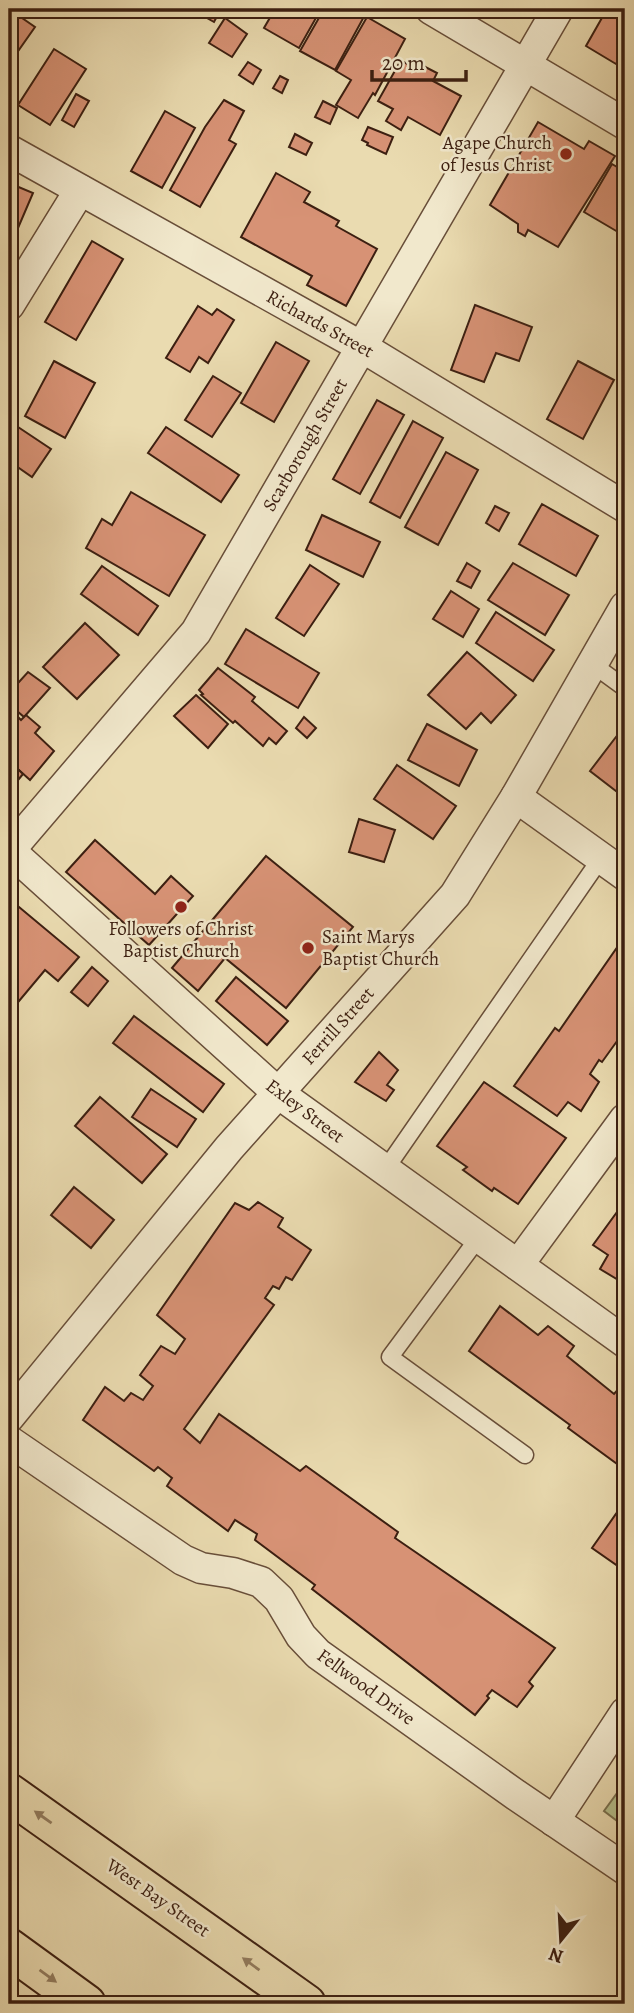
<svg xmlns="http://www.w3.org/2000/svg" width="634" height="2013" font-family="Alegreya,serif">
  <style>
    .green { fill: #b6c08c; stroke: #79704e; stroke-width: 2 }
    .building { fill: #d79275; stroke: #3c1f11; stroke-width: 2 }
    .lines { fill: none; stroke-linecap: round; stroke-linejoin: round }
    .lane-casing { stroke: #684e39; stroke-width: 19 }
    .street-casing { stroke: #684e39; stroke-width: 33 }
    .primary-casing { stroke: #3c1f11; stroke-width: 42 }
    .lane { stroke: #f1e8cc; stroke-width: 16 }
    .street { stroke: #f1e8cc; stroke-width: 30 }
    .primary { stroke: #eadbb0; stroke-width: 38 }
    .oneway { fill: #937d60 }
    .poi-dot { fill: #8f2418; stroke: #f1e8cc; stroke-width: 2.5 }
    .labels { text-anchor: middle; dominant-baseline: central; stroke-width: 5; stroke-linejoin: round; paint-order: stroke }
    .poi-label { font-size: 19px; fill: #3c1f11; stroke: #f1e8cc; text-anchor: end }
    .street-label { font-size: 19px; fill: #3c1f11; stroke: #f1e8cc }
  </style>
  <rect width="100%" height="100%" fill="#eadbb0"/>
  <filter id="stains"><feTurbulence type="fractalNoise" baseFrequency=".00286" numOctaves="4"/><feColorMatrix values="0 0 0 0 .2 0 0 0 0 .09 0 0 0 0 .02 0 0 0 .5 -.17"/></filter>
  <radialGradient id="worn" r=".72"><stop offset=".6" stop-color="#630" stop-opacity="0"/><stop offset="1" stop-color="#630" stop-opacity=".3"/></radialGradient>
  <polygon class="green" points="625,1782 625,1827 604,1811"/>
  <g class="building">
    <polygon points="9,9 35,27 9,64"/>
    <polygon points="191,9 221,9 214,22"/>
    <polygon points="275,9 321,9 299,48 264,28"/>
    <polygon points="324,9 358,9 366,13 335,70 300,51"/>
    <polygon points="607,9 625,9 625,49 616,64 586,46"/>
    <polygon points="367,17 405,39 375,95 373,93 358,118 336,105 351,80 336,71"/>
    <polygon points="225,18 247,34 232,57 209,43"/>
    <polygon points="54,49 86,69 50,125 18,105"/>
    <polygon points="401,60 409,65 412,60 437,73 433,81 461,96 440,135 408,117 401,130 386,121 393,109 378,101"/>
    <polygon points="248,62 261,70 253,84 239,75"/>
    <polygon points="280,76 288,80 282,93 273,88"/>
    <polygon points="76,94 89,101 74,127 62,120"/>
    <polygon points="224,100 244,111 229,140 236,144 200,207 170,190 205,127"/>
    <polygon points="323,101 337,108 330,124 315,117"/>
    <polygon points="165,111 195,128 162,188 131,171"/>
    <polygon points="538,122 584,149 589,141 615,156 558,247 528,230 525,236 518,232 518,224 490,205"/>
    <polygon points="368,127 393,137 386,154 367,145 368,143 362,140"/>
    <polygon points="295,134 312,143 306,155 289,147"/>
    <polygon points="612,164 624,171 625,169 625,220 618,232 584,212"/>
    <polygon points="276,173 310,192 304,202 339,221 336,226 377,249 346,306 307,285 312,276 241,237"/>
    <polygon points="9,183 33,193 9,249"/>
    <polygon points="92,241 123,259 76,340 45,322"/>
    <polygon points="475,305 532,327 519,361 496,353 484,382 451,370"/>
    <polygon points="198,306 212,315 217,309 234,320 208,363 199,357 190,372 166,358"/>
    <polygon points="276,342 309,361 274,422 241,403"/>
    <polygon points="54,361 95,383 65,438 25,416"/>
    <polygon points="578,361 614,380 583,439 547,419"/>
    <polygon points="213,376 241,393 212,437 185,420"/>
    <polygon points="377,400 404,415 360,494 333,479"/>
    <polygon points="9,421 51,449 32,477 9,461"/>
    <polygon points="413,421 443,438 400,518 370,502"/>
    <polygon points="166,427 239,475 221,502 148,453"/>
    <polygon points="446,452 478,470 438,545 405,527"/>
    <polygon points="131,492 205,535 169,596 86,548 102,519 112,525"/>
    <polygon points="542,504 598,536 576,576 519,544"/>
    <polygon points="495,506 509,513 499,531 486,523"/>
    <polygon points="322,515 380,542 363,577 306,550"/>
    <polygon points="467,563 480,571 471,588 457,581"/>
    <polygon points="513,563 569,595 545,635 488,600"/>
    <polygon points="310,565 339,584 304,636 276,618"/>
    <polygon points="102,566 158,606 138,635 81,594"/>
    <polygon points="451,591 479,609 463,637 433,619"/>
    <polygon points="9,596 17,603 9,612"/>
    <polygon points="496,612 554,650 533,681 476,643"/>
    <polygon points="85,623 119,655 77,699 43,667"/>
    <polygon points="246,629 319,673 298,708 225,664"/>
    <polygon points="467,652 516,695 491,723 481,713 466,729 428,695"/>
    <polygon points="218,668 255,697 252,701 287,731 276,744 269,738 263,746 235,721 233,723 201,695 203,694 199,690"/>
    <polygon points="28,672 50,688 24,717 9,704 9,693"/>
    <polygon points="196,695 228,724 208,748 174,716"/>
    <polygon points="9,708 21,720 26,715 40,727 35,733 54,751 30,780 9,761"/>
    <polygon points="304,717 316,728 307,738 296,728"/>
    <polygon points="427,724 477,750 459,786 408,760"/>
    <polygon points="619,733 625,737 625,798 590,771"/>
    <polygon points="9,761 23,774 9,791"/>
    <polygon points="397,765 456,806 433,839 374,799"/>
    <polygon points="359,819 395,830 384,862 349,852"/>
    <polygon points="95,840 155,894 171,876 193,896 149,945 66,872"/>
    <polygon points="266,856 353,927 286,1008 225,958 198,991 172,968"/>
    <polygon points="13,902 79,957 58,981 45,970 9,1013 9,907"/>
    <polygon points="625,936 625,1030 602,1062 599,1060 590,1074 599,1082 581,1111 568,1102 557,1116 514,1086 555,1028 559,1031"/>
    <polygon points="92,967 108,981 88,1006 71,992"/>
    <polygon points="236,977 288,1021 267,1045 216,1001"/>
    <polygon points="134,1016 224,1084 203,1112 113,1043"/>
    <polygon points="379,1052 398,1070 387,1085 394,1090 386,1101 355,1082"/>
    <polygon points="484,1082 566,1138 518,1204 494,1188 492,1191 463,1170 467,1167 437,1146"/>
    <polygon points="151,1089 196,1119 177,1147 132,1117"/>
    <polygon points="100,1097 167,1154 142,1183 75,1126"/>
    <polygon points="74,1187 114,1220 91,1248 51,1215"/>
    <polygon points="625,1201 625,1284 600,1269 608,1255 593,1245"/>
    <polygon points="258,1202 283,1218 278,1227 311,1250 292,1280 286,1277 279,1289 273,1286 265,1298 274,1305 184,1429 200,1443 219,1414 300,1471 306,1466 398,1532 395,1538 555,1648 529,1682 533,1686 517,1707 492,1690 487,1696 489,1698 475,1715 312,1589 315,1585 255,1540 257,1534 235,1520 228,1531 167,1486 172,1478 158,1467 154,1471 83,1420 105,1387 124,1401 131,1393 143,1400 153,1386 140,1375 161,1346 175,1354 185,1339 157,1315 235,1203 249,1210"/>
    <polygon points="500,1306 538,1335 548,1326 574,1346 567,1356 614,1394 623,1384 625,1386 624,1469 568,1428 570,1425 469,1351"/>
    <polygon points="625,1501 625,1571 592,1548"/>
  </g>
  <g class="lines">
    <defs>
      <g id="lane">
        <polyline points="592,664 625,688"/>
        <polyline points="385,1170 601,858"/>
        <polyline points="479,1237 390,1357 525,1455"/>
      </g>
      <g id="street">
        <polyline points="431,9 625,124"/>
        <polyline points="9,150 362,347 625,507"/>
        <polyline points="9,305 80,190"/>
        <polyline points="516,797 625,875"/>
        <polyline points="9,850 278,1093 625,1342"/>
        <polyline points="9,851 196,632 558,9"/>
        <polyline points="518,1265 625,1119"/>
        <polyline points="9,1417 229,1148 455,895 516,797 625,607"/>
        <polyline points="9,1441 183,1560 201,1568 233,1573 261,1582 279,1599 301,1636 318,1654 516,1795 625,1869"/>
        <polyline points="554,1821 625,1713"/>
      </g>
      <g id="primary">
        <polyline points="9,1793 306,2004"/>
        <polyline points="9,1948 86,2004"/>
      </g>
    </defs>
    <use href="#lane" class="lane-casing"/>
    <use href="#street" class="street-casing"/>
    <use href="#primary" class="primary-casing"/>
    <use href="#lane" class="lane"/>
    <use href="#street" class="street"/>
    <use href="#primary" class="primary"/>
  </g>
  <defs><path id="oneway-solid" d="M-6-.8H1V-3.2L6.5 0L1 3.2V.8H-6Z" transform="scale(1.75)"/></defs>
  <g class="oneway">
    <use href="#oneway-solid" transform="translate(43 1817) rotate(-145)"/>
    <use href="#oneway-solid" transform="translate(251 1964) rotate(-144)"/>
    <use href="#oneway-solid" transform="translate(48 1976) rotate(36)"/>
  </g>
  <g class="poi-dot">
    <circle cx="566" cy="154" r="7"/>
    <circle cx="181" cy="907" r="7"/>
    <circle cx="308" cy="948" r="7"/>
  </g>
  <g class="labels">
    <g class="poi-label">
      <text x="552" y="143">Agape Church<tspan x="552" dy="22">of Jesus Christ</tspan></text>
      <text x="181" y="929" text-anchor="middle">Followers of Christ<tspan x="181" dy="22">Baptist Church</tspan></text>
      <text x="322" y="937" text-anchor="start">Saint Marys<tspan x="322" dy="22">Baptist Church</tspan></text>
    </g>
    <g class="street-label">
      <text transform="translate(320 324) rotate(29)">Richards Street</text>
      <text transform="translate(305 445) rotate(-60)">Scarborough Street</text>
      <text transform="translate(338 1026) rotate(-48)">Ferrill Street</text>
      <text transform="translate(305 1111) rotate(37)">Exley Street</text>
      <text transform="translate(366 1687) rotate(36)">Fellwood Drive</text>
      <text transform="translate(158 1898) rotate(35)">West Bay Street</text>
    </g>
  </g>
  <rect width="634" height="2013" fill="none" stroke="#eadbb0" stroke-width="35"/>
  <rect x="10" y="10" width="613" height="1992" fill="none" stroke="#3c1f11" stroke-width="3.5"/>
  <rect x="18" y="18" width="599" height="1978" fill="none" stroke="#3c1f11" stroke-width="2"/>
  <g transform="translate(561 1940) rotate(198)" stroke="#f1e8cc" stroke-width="5" paint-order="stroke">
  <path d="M0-5L12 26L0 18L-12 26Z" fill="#3c1f11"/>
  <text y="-10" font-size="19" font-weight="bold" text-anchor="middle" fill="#3c1f11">N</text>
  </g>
  <path d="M372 70v10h94v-10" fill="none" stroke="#3c1f11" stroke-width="3.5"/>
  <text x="382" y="70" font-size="21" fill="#3c1f11" stroke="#f1e8cc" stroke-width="5" paint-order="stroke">20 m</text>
  <rect width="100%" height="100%" filter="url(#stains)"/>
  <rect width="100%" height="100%" fill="url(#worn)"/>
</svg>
